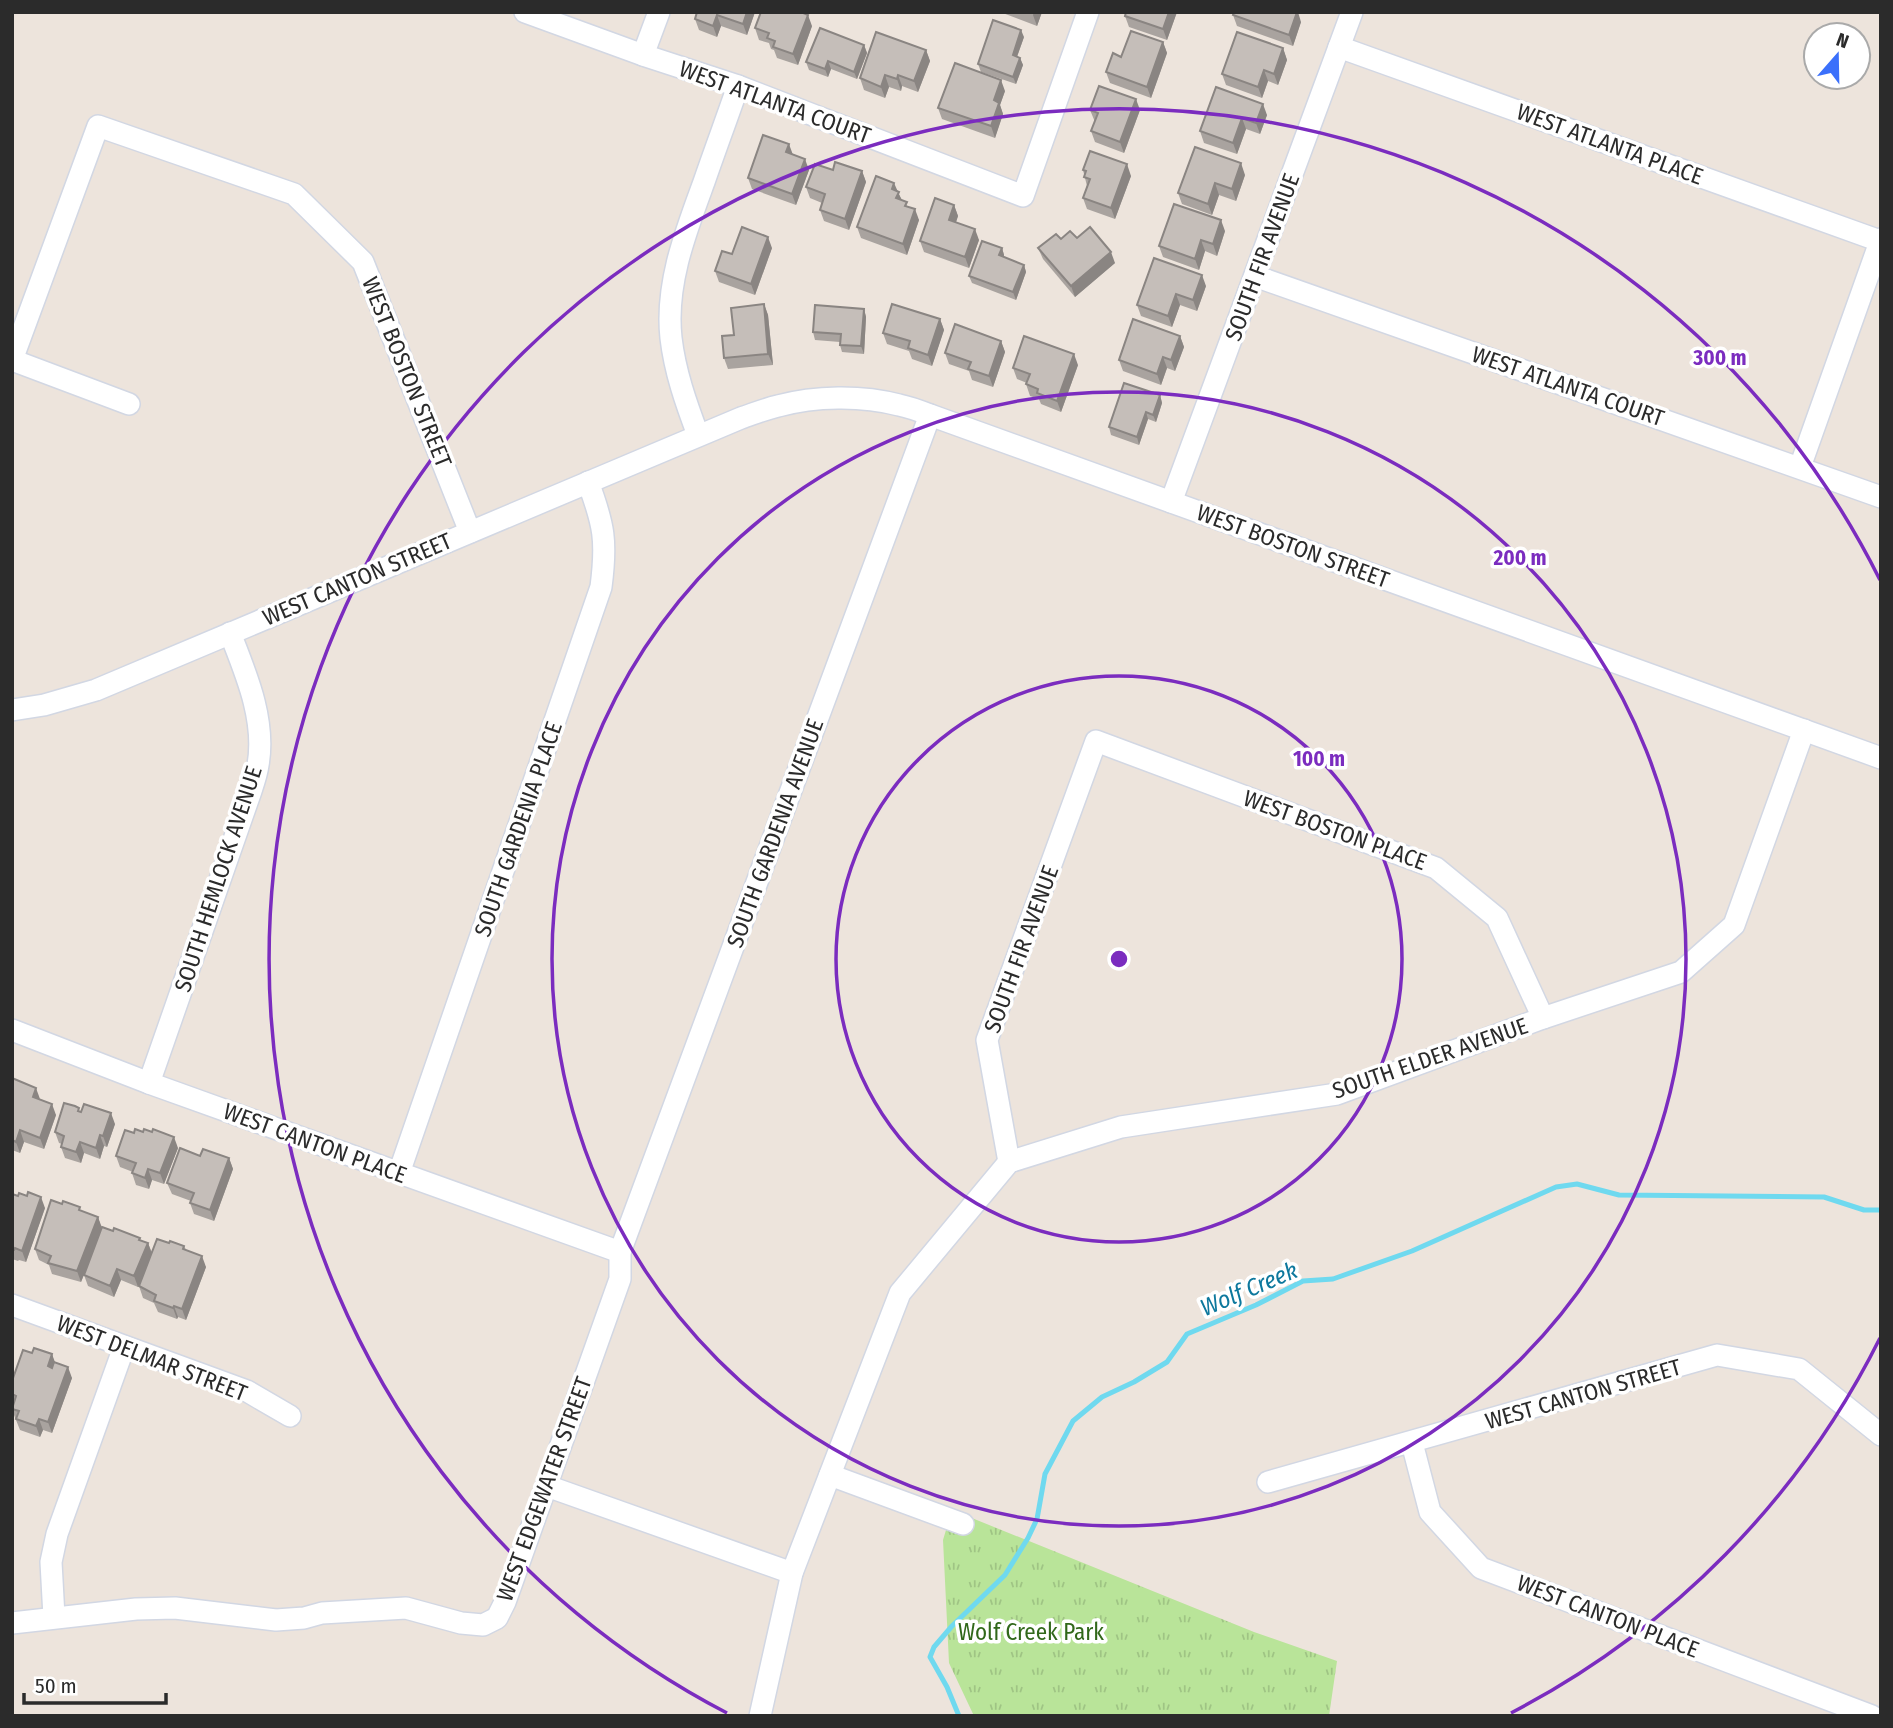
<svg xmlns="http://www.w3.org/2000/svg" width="1893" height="1728" font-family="'Fira Sans Condensed',sans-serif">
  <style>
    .grass { fill: url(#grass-tufts) }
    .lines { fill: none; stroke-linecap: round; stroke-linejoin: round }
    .stream { stroke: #6fd9ef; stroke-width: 5 }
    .minor-casing { stroke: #d2d7e3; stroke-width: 24 }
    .minor { stroke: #fff; stroke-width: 21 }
    .wall { fill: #a9a39f }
    .shaded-wall { fill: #8a8582 }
    .building { fill: #c5beb9; stroke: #8a8582; stroke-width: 2 }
    .ring { fill: none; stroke: #7b2cbf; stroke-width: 3.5 }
    .labels { text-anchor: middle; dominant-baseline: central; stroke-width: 7; stroke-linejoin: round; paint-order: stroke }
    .street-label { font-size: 23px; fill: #2b2b2b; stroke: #fff }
    .park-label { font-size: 23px; fill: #31681a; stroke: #fff }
    .water-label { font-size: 24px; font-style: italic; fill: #0d789d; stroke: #fff }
    .centre { fill: #7b2cbf; stroke: #fff; stroke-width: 3.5 }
    .ring-label { font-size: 21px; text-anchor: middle; font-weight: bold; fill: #7b2cbf; stroke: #fff; stroke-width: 7; stroke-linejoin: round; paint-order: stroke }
  </style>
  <defs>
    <pattern id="grass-tufts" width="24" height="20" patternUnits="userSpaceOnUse" patternTransform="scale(1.75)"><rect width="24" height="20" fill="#b9e499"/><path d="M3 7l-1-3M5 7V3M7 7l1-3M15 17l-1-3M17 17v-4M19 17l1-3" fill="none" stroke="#9fc484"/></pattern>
  </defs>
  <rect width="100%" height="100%" fill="#ede4dc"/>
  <polygon class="grass" points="952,1510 1254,1632 1337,1661 1329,1716 974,1716 949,1663 943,1540"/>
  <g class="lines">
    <polyline class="stream" points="959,1716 947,1687 930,1657 934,1647 952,1626 1005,1575 1028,1538 1037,1519 1045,1474 1073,1421 1102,1397 1134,1382 1167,1362 1187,1334 1256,1305 1303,1281 1333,1279 1412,1251 1556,1187 1577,1184 1619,1195 1824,1197 1864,1210 1881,1210"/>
    <defs>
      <g id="minor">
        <polyline points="525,12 643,55 738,86 1023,196 1088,12"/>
        <polyline points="1339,47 1880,241"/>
        <polyline points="643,55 659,12"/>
        <polyline points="1255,276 1881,497"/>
        <polyline points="12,360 98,126 294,194 363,262 470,532"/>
        <polyline points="12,360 129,404"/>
        <path d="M698,435C686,403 675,372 671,338C665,284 686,231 704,182C715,150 727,118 738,86"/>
        <polyline points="1800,467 1881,239"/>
        <polyline points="1171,502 1352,12"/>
        <path d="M12,710L44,705L96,690L741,418C753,414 765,409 778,406C815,396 861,395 899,405C909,407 920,411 930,415L1881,758"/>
        <polyline points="12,1030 149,1083 620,1252"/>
        <path d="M149,1083L251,791C254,782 257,773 258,765C266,720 246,674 230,633"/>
        <polyline points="1009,1162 987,1040 1096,741 1436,868 1497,918 1543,1018"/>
        <path d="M399,1173L601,587C607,541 604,525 588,482"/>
        <polyline points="12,1305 247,1391 290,1416"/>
        <polyline points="1412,1443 1430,1512 1481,1568 1872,1716"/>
        <polyline points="830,1475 963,1524"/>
        <polyline points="1268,1482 1717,1355 1799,1369 1881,1435"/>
        <polyline points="547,1486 792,1573"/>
        <polyline points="54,1617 51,1562 57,1534 124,1347"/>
        <polyline points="12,1623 136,1609 175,1608 276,1620 304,1618 322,1613 406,1608 461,1623 483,1625 497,1618 505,1602 620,1279 620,1252 930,415"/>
        <polyline points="760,1716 792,1573 900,1293 1009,1162 1121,1127 1337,1094 1543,1018 1681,972 1734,925 1804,730"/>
      </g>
    </defs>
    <use href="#minor" class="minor-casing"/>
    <use href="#minor" class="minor"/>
  </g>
  <g class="wall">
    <polygon points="697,12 755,12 747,35 721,26 717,37 699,30 695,19"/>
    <polygon points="1000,12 1042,12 1037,26"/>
    <polygon points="1126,12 1177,12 1167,40 1129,27 1125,16"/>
    <polygon points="1233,15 1301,22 1293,46 1237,26"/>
    <polygon points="812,26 798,65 777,58 774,50 771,49 769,43 759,40 755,28"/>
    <polygon points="1024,37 1017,57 1020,58 1023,65 1016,84 981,72 978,64"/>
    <polygon points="1163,42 1167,53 1151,98 1110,83 1106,72 1121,57"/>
    <polygon points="864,45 867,53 857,79 831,69 828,77 809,70 806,62"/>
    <polygon points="1283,48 1287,60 1278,85 1268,81 1262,98 1226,85 1222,74"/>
    <polygon points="926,50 930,61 918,92 902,86 901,91 889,87 885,98 864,90 860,78"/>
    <polygon points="1216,87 1267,115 1260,134 1246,129 1237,154 1204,143 1200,131"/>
    <polygon points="1005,91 1000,105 1003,114 995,138 942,119 938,108"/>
    <polygon points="1090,110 1140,110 1124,153 1095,142 1091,131 1095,122"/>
    <polygon points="793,154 809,170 796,205 752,189 748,178"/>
    <polygon points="833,170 862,171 866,182 849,230 824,221 820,210 822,203 810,198 806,187"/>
    <polygon points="1083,170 1131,176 1115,219 1087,209 1083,198 1087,186"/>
    <polygon points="1245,175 1236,201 1219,195 1212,215 1182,204 1178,193"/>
    <polygon points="897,191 902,200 919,220 907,255 861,238 857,227"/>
    <polygon points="954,205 958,216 956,222 979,240 969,268 924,252 920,241"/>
    <polygon points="1225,231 1217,256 1205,251 1199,270 1163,257 1159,246"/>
    <polygon points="1061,239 1115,263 1075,297 1043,259 1038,248"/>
    <polygon points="772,248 755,295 719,282 715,271 732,254"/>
    <polygon points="1002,248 1004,255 1004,257 1024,265 1026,272 1016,300 972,283 969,276"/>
    <polygon points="1206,286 1197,311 1180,305 1172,327 1141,316 1137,305"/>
    <polygon points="764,304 768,315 773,365 728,369 724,358 734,335"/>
    <polygon points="864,309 866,317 864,354 842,352 840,345 840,342 815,340 813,332"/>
    <polygon points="940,319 944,330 932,366 912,359 909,351 887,344 883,333"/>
    <polygon points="1180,336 1184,347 1175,371 1167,368 1161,385 1123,371 1119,360"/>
    <polygon points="1001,341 1005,352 993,387 972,380 969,371 949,364 945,353"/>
    <polygon points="1078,365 1061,412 1041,404 1039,399 1030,396 1026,384 1027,383 1017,379 1013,368"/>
    <polygon points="1160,395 1162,403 1156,422 1148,419 1139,445 1111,435 1109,427"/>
    <polygon points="12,1078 40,1100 56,1115 44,1149 24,1142 20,1153 12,1150"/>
    <polygon points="80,1112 115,1124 107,1147 104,1146 100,1159 84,1153 81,1163 65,1158 61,1147 62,1144 59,1143 55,1132"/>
    <polygon points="178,1148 164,1184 152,1180 149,1189 136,1185 132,1173 133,1172 120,1167 116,1156"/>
    <polygon points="200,1156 229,1158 233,1169 214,1221 194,1214 190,1203 191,1201 172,1194 167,1183"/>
    <polygon points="12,1194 45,1208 26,1262 19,1260 18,1261 12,1259"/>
    <polygon points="82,1211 98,1217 101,1227 148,1243 152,1253 169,1243 184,1246 186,1250 206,1267 186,1320 178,1317 177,1319 158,1312 154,1303 143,1298 139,1286 146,1267 138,1287 121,1280 114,1297 88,1286 84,1275 81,1282 52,1274 49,1265 39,1260 35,1249"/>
    <polygon points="32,1353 52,1354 54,1362 72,1378 52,1433 43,1430 40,1437 20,1430 12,1410 12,1381"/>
  </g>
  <g class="shaded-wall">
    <polygon points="747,12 755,12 747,35 743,24"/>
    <polygon points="1034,12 1042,12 1037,26 1033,15"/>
    <polygon points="1169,12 1177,12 1167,40 1163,29"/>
    <polygon points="1297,12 1298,12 1301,22 1293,46 1289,35"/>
    <polygon points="717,15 721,26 717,37 713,26"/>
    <polygon points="808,15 812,26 798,65 793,54"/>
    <polygon points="1021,30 1024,37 1015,62 1013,55"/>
    <polygon points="1163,42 1167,53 1151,98 1147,87"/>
    <polygon points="864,45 867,53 857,79 854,72"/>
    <polygon points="1283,48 1287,60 1278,85 1274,74"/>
    <polygon points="926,50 930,61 918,92 914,81"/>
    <polygon points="1020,58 1023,65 1016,84 1013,77"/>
    <polygon points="828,61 831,69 828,77 825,69"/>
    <polygon points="1264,70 1268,81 1262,98 1258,87"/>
    <polygon points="885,75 889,87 885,98 881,87"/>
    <polygon points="898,75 902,86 901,91 897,79"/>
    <polygon points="1001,80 1005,91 1000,105 1003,114 995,138 991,126 994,100"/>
    <polygon points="1136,99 1140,110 1124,153 1120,142"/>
    <polygon points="1263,104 1267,115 1260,134 1256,123"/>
    <polygon points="1242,118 1246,129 1237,154 1233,143"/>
    <polygon points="789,144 793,155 786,152"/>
    <polygon points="805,159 809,170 796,205 792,194"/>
    <polygon points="1241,163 1245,175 1236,201 1232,189"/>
    <polygon points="1127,164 1131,176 1115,219 1111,208"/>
    <polygon points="862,171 866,182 849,230 845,219"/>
    <polygon points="894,183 903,203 900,209 892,189"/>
    <polygon points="1215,183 1219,195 1212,215 1208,204"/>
    <polygon points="954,205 958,216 953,231 949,220"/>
    <polygon points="915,209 919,220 907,255 903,244"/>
    <polygon points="1221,220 1225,231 1217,256 1213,244"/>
    <polygon points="975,229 979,240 969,268 965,257"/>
    <polygon points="768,237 772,248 755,295 751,284"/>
    <polygon points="1201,240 1205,251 1199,270 1195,259"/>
    <polygon points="1002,248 1004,255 1002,263 999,255"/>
    <polygon points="1111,252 1115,263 1075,297 1071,286"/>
    <polygon points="1024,265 1026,272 1016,300 1013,292"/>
    <polygon points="1202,275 1206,286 1197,311 1193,300"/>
    <polygon points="1176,294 1180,305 1172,327 1168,316"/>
    <polygon points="764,304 768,315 773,365 768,354"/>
    <polygon points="864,309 866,317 864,354 861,346"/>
    <polygon points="940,319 944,330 932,366 928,355"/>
    <polygon points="1180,336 1184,347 1175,371 1171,360"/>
    <polygon points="1001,341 1005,352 993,387 989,376"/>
    <polygon points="1074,354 1078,365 1061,412 1057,401"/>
    <polygon points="1163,357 1167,368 1161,385 1157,374"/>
    <polygon points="1160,395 1162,403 1156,422 1153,415"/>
    <polygon points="1146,412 1148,419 1139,445 1137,437"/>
    <polygon points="36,1088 40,1099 33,1097"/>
    <polygon points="52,1104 56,1115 44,1149 40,1138"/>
    <polygon points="111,1113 115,1124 107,1147 103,1136"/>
    <polygon points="20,1130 24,1142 20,1153 16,1142"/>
    <polygon points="100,1135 104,1146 100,1159 96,1148"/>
    <polygon points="174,1137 178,1148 164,1184 160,1173"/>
    <polygon points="80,1142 84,1153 81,1163 76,1152"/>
    <polygon points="229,1158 233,1169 214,1221 210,1210"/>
    <polygon points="148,1169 152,1180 149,1189 145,1178"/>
    <polygon points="41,1197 45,1208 26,1262 22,1251"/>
    <polygon points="98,1217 102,1228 81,1282 77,1271"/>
    <polygon points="148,1243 152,1254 138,1287 134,1276"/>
    <polygon points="202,1256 206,1267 186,1320 182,1309"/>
    <polygon points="117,1269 121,1280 114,1297 110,1286"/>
    <polygon points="174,1306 178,1317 177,1319 173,1308"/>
    <polygon points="52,1354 56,1365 52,1377 48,1366"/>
    <polygon points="68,1367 72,1378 52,1433 48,1422"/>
    <polygon points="39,1419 43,1430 40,1437 36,1426"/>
  </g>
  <g class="building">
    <polygon points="697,12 747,12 743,24 717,15 713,26 695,19"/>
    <polygon points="761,12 801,12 808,15 793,54 773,47 775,41 767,38 769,33 755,28"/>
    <polygon points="1126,12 1169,12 1163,29 1125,16"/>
    <polygon points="1234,12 1297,12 1289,35 1233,15"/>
    <polygon points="993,20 1021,30 1013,55 1020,58 1013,77 978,64"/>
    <polygon points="820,28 864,45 854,72 828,61 825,69 806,62"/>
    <polygon points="1131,31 1163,42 1147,87 1106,72 1113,53 1121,57"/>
    <polygon points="876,32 926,50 914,81 898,75 897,79 885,75 881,87 860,78"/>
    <polygon points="1237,32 1283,48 1274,74 1264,70 1258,87 1222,74"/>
    <polygon points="955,63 1001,80 994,100 999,103 991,126 938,108"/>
    <polygon points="1099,86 1136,99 1120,142 1091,131 1098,113 1090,110"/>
    <polygon points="1216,87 1263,104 1256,123 1242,118 1233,143 1200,131"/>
    <polygon points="763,135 789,144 786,152 805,159 792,194 748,178"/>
    <polygon points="1195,147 1241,163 1232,189 1215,183 1208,204 1178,193"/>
    <polygon points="1090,151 1127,164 1111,208 1083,198 1090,179 1084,177 1086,171 1083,170"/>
    <polygon points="835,162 862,171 845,219 820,210 825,194 806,187 815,164 833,170"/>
    <polygon points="876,176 894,183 892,189 899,192 896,198 907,202 905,206 915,209 903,244 857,227"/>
    <polygon points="935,198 954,205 949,220 975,229 965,257 920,241"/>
    <polygon points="1174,204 1221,220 1213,244 1201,240 1195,259 1159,246"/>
    <polygon points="742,227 768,237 751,284 715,271 722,251 732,254"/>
    <polygon points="1090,227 1111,252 1071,286 1038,248 1056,234 1061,239 1070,231 1077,238"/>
    <polygon points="982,241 1002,248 999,255 1024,265 1013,292 969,276"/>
    <polygon points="1154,258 1202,275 1193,300 1176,294 1168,316 1137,305"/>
    <polygon points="764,304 768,354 724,358 722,336 734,335 731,308"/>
    <polygon points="892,304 940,319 928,355 908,348 910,341 883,333"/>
    <polygon points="815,305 864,309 861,346 840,345 841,334 813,332"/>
    <polygon points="1133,319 1180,336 1171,360 1163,357 1157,374 1119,360"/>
    <polygon points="955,324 1001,341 989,376 968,369 971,362 945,353"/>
    <polygon points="1024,336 1074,354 1057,401 1037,393 1038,389 1026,384 1030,374 1013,368"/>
    <polygon points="1124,383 1160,395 1153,415 1146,412 1137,437 1109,427"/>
    <polygon points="12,1078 36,1088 33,1097 52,1104 40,1138 20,1130 16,1142 12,1140"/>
    <polygon points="64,1103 75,1106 79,1108 78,1111 81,1112 84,1104 111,1113 103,1136 100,1135 96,1148 80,1142 76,1152 61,1147 64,1136 55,1132"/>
    <polygon points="135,1129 143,1132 144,1129 152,1132 153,1129 174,1137 160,1173 148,1169 145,1178 132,1173 136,1163 116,1156 125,1130 134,1133"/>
    <polygon points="180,1148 200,1156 203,1149 229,1158 210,1210 190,1203 194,1193 167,1183"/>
    <polygon points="28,1192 41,1197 22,1251 15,1248 14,1250 12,1250 12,1194 18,1196 19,1193 27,1196"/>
    <polygon points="51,1200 62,1204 63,1201 80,1207 79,1210 98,1217 77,1271 48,1263 51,1256 35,1249"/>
    <polygon points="102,1227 113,1231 114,1228 140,1238 139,1240 148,1243 134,1276 117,1269 110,1286 84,1275"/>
    <polygon points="157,1239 169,1243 170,1241 184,1246 183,1249 202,1256 182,1309 174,1306 173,1308 154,1301 156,1295 139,1286"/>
    <polygon points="34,1348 52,1354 48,1366 52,1368 54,1362 68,1367 48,1422 39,1419 36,1426 16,1419 19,1411 12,1409 16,1396 12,1394 12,1381 23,1350 32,1353"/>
  </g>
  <g class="ring">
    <circle cx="1119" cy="959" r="283"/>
    <circle cx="1119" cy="959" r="567"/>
    <path d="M1880 1338A850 850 0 0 1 1511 1713M727 1713A850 850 0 1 1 1880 580"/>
  </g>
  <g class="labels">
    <g class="street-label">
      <text transform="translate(775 102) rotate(20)">WEST ATLANTA COURT</text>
      <text transform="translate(1610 144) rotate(20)">WEST ATLANTA PLACE</text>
      <text transform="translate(1262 257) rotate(-70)">SOUTH FIR AVENUE</text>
      <text transform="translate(407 372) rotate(68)">WEST BOSTON STREET</text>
      <text transform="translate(1568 386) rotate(19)">WEST ATLANTA COURT</text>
      <text transform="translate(1293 546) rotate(20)">WEST BOSTON STREET</text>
      <text transform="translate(357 579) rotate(-23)">WEST CANTON STREET</text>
      <text transform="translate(518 829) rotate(-71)">SOUTH GARDENIA PLACE</text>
      <text transform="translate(1335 830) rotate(20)">WEST BOSTON PLACE</text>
      <text transform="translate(775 833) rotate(-70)">SOUTH GARDENIA AVENUE</text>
      <text transform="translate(218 879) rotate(-72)">SOUTH HEMLOCK AVENUE</text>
      <text transform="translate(1021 949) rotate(-70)">SOUTH FIR AVENUE</text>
      <text transform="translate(1430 1058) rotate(-19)">SOUTH ELDER AVENUE</text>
      <text transform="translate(315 1143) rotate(20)">WEST CANTON PLACE</text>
      <text transform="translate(152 1358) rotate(21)">WEST DELMAR STREET</text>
      <text transform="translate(1583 1394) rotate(-16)">WEST CANTON STREET</text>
      <text transform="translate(544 1489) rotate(-70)">WEST EDGEWATER STREET</text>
      <text transform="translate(1608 1616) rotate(21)">WEST CANTON PLACE</text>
    </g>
    <g class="park-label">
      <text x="1031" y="1632">Wolf Creek Park</text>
    </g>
    <g class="water-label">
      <text transform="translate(1249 1289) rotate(-23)">Wolf Creek</text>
    </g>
  </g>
  <circle cx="1119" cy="959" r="10" class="centre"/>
  <g class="ring-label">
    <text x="1720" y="365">300 m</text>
    <text x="1520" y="565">200 m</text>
    <text x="1319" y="766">100 m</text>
  </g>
  <rect width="1893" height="1728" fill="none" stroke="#2b2b2b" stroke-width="28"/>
  <g transform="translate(1837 56) rotate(20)"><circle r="33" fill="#ffffff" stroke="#aaaaaa" stroke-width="2"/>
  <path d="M0-5L12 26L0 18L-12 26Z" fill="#3b70fb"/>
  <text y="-10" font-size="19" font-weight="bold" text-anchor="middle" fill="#2b2b2b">N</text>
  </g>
  <path d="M24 1693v10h142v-10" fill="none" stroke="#2b2b2b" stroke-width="3.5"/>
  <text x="35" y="1693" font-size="21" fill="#2b2b2b" stroke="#ffffff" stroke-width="5" paint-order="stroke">50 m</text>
</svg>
